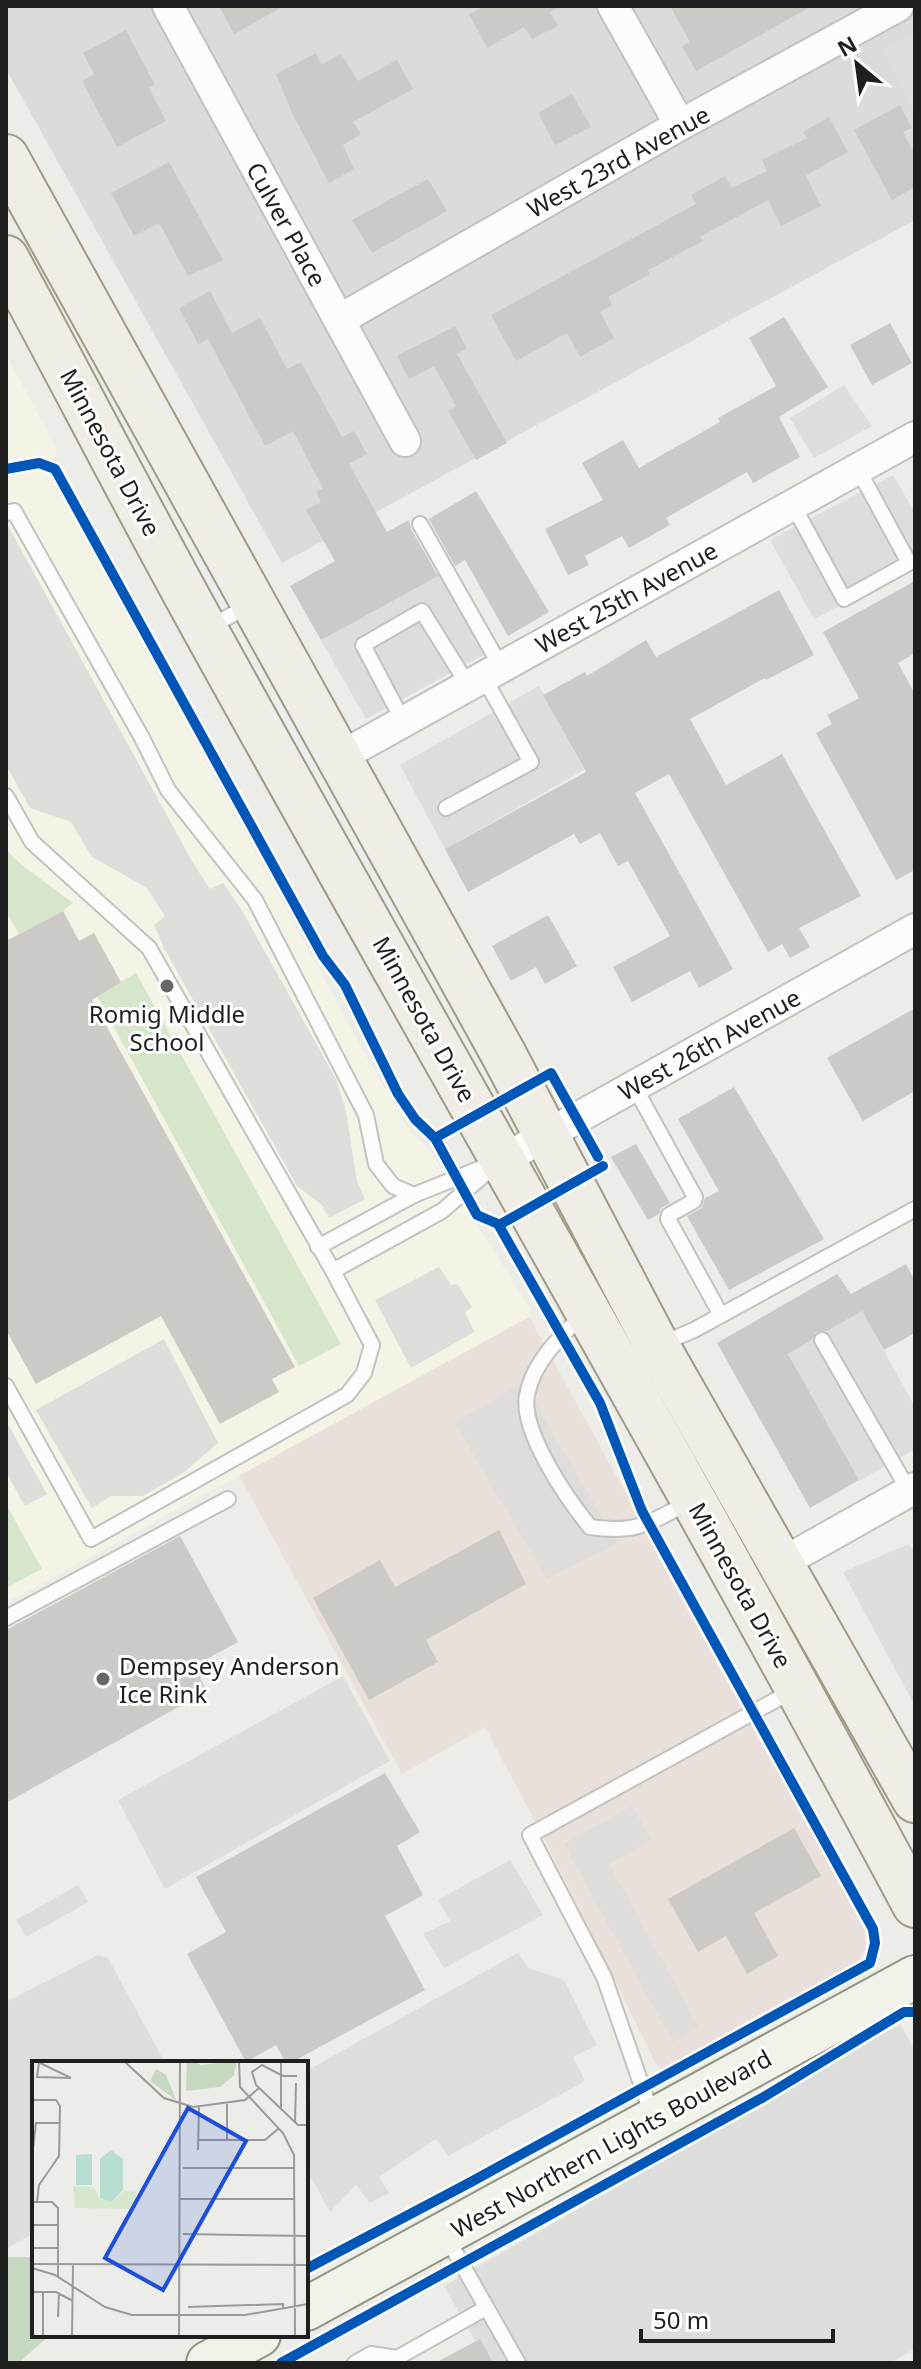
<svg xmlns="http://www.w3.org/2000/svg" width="921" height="2369" font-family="'Noto Sans',sans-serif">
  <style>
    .residential { fill: #dcdbd9 }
    .commercial { fill: #e9dfdb }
    .education { fill: #f3f4e5 }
    .grass { fill: #d5e6cb }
    .forest { fill: #c6d8c0 }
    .parking { fill: #dddddb }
    .building { fill: #cbcac7 }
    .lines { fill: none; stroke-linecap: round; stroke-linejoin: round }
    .lane-casing { stroke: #c2c2c0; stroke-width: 18 }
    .street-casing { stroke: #c2c2c0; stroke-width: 34 }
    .secondary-casing { stroke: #909582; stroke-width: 46 }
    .primary-casing { stroke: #a09b87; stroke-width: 48 }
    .lane { stroke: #fcfcfc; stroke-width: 14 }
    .street { stroke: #fcfcfc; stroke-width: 30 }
    .secondary { stroke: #f1f3eb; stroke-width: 42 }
    .primary { stroke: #efede6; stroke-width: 44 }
    .cycleway-casing { stroke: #fff; stroke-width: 15 }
    .cycleway { stroke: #0057b8; stroke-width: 10 }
    .poi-dot { fill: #676765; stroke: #fff; stroke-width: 3 }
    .labels { text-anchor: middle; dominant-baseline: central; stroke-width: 6; stroke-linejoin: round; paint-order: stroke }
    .street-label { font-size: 24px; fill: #1f1f1f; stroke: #fff }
    .poi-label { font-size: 24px; fill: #1f1f1f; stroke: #fff }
    .inset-road { fill: none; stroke: #9a9a98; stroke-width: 2 }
    .view { fill: #1d4ed8; fill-opacity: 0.15; stroke: #1d4ed8; stroke-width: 4 }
    .inset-edge { fill: none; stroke: #1f1f1f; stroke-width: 4 }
  </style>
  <rect width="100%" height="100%" fill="#ecece8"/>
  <polygon class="residential" points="6,6 915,6 915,220 282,563 6,69"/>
  <polygon class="commercial" points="529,1317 864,1926 866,1947 856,1969 672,2074 657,2066 545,1840 485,1727 402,1774 239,1475"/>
  <polygon class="education" points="6,354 57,449 49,474 370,1063 412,1134 430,1150 531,1310 529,1317 6,1603"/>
  <g class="grass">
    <polygon points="6,850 23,866 73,903 63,911 19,934 6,911"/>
    <polygon points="136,973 341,1344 299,1366 97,996"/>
    <polygon points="6,1504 42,1569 6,1588"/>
  </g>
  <polygon class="forest" points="8,2257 34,2257 34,2335 50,2335 18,2363 6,2363 6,2259"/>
  <g class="parking">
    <polygon points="915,31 915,114 880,51"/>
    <polygon points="844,385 872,426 814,458 790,418"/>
    <polygon points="893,475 915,513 915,566 814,619 770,540"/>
    <polygon points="6,522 193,863 210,889 223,883 241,909 336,1079 346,1111 357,1181 365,1199 329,1218 322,1205 297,1186 165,950 154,925 165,916 147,888 92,857 71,822 30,808 6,765"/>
    <polygon points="445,569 491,651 366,719 321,640"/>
    <polygon points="539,686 584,770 445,849 400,765"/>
    <polygon points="439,1267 451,1285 457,1284 472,1307 465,1312 474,1332 411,1368 375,1300"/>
    <polygon points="862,1311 915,1407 915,1449 859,1481 788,1354"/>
    <polygon points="164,1339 218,1443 183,1473 143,1496 110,1496 92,1508 36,1410"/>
    <polygon points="523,1382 617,1543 547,1579 455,1423"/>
    <polygon points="6,1421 47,1494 25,1506 6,1472"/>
    <polygon points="909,1544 915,1554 915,1706 843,1572"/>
    <polygon points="343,1676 390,1761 165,1889 118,1800"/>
    <polygon points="632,1806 651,1840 609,1864 699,2028 673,2042 564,1844"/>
    <polygon points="510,1860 543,1915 444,1968 423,1934 450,1921 438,1900"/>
    <polygon points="78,1885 88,1902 26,1937 16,1920"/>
    <polygon points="518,1953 528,1968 564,1980 597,2045 573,2057 585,2081 448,2156 436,2139 379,2177 389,2193 370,2203 356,2185 330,2212 306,2168 306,2103 311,2097 306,2087 306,2071"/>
    <polygon points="98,1955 108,1958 165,2063 34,2063 34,2233 6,2249 6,2002"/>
    <polygon points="900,2024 915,2051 915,2349 890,2363 488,2363 444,2286"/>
  </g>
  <g class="building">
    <polygon points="219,6 284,6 234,34"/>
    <polygon points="485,6 561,6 550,12 558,26 532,39 524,27 487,48 469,14"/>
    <polygon points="670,6 812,6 696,71 682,46 690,42"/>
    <polygon points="126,30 155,85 149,88 166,121 117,147 82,81 94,74 83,53"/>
    <polygon points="316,53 321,65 341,54 358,81 397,60 413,89 353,122 361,134 343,145 354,169 329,183 293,115 276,74"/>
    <polygon points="572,94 591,127 555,145 538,113"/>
    <polygon points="900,105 912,128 903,132 915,155 915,187 892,200 854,130"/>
    <polygon points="829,117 848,152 806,175 821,206 781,226 768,200 700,237 703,241 648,270 650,274 608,297 612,305 600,312 614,338 580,357 567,333 516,361 491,315 696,204 691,195 725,176 732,188 767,171 762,160 807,138 803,132"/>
    <polygon points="169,162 223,260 188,276 159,223 134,236 111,193"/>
    <polygon points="428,179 447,211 372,253 352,220"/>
    <polygon points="210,291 232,333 260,318 287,369 301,362 342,437 354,431 367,454 349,464 387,532 409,520 411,529 438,576 321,640 290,586 335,561 306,510 321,502 316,492 323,488 293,431 265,446 208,339 198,344 179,308"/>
    <polygon points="784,317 828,387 779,417 800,457 753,483 747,472 666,518 670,525 629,548 622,536 585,556 589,565 568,575 545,529 603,500 582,463 623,440 639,468 720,422 718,418 776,386 749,338"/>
    <polygon points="890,323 912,363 872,385 850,345"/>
    <polygon points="455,326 467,349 457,354 507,443 476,460 448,411 456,406 434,366 409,379 397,356"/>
    <polygon points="476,491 549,612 508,636 465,560 455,566 429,519"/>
    <polygon points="915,581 915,653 898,663 915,694 915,870 896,880 816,733 832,724 827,715 859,698 823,632"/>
    <polygon points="779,590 814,655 766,680 765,678 690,719 726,785 782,754 861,896 799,928 810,947 790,958 782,944 768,952 669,774 635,793 733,969 699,988 690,971 632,1002 613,967 670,936 628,861 618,866 600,833 580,844 574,834 468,892 445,849 586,772 543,695 585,672 587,676 646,640 656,657"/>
    <polygon points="63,911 79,941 94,933 121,982 92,1000 295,1367 272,1379 279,1392 220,1424 161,1316 36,1384 6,1330 6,941"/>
    <polygon points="548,915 577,966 545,984 536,967 511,981 492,946"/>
    <polygon points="915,1008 915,1091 863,1121 827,1058"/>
    <polygon points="734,1087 824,1239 729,1290 687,1216 702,1208 705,1198 719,1191 678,1119"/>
    <polygon points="636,1144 670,1203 661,1208 659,1214 648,1220 611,1157"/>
    <polygon points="906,1264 915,1281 915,1333 884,1350 862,1311 827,1331 816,1332 812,1340 788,1354 859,1480 810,1508 717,1343 837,1274 851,1294"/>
    <polygon points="499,1530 526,1584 426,1640 438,1662 369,1700 313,1598 380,1560 395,1587"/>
    <polygon points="180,1536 238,1642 194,1666 207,1691 6,1803 6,1630"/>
    <polygon points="385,1773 420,1832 397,1846 423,1895 385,1916 425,1990 290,2063 286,2063 276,2045 246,2062 187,1954 226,1932 196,1877"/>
    <polygon points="794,1828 821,1876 754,1913 778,1956 747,1974 726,1936 698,1952 668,1899"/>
    <polygon points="480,2339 493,2363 435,2363"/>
  </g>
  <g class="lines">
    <defs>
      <g id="lane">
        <polyline points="793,505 844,599 909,563 858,469"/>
        <polyline points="6,513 14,511 142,738 168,790 255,900 366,1115 376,1164 393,1186 414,1195"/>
        <polyline points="420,524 501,667"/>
        <polyline points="207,628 249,606"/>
        <polyline points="403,721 363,645 422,611 468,685"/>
        <polyline points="6,796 32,842 149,948 333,1271 372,1345 364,1373 347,1395 91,1539 6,1386"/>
        <polyline points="446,808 531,762 483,676"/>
        <polyline points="634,1086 695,1197 694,1201 669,1215 668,1219 721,1315"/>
        <polyline points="318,1247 414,1195 496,1162"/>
        <polyline points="333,1271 442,1211 491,1169"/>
        <path d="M583,1315C560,1337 533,1362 527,1395C520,1431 568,1500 590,1527C637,1534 649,1523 689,1502"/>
        <polyline points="822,1340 909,1491"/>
        <polyline points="661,1344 694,1330 915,1209"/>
        <polyline points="6,1618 228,1499"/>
        <polyline points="652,2115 604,1977 530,1835 794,1690"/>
        <polyline points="447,2238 518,2363"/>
        <polyline points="355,2363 371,2354 397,2358 486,2308"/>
      </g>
      <g id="street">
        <polyline points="168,6 405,441"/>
        <polyline points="613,6 680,125"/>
        <polyline points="339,320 680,125 898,6"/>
        <polyline points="338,758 915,437"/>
        <polyline points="504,1159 915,929"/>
        <polyline points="780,1564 915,1488"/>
      </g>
      <g id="secondary">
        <polyline points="306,2309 915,1977"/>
        <polyline points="208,2363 259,2335"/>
      </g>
      <g id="primary">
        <polyline points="6,157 504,1055 657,1346 915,1800"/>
        <path d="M6,258C74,383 138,509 207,633C442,1058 686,1477 915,1905"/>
      </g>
    </defs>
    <use href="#lane" class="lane-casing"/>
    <use href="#street" class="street-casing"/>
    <use href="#secondary" class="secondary-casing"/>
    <use href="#primary" class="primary-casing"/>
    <use href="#lane" class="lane"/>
    <use href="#street" class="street"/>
    <use href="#secondary" class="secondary"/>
    <use href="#primary" class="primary"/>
    <defs>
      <g id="cycleway">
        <polyline points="6,469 39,463 55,469 323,956 345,985 398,1094 415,1119 435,1138 477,1215 498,1224 600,1403 642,1511 873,1929 875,1943 870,1963 469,2183 306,2269"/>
        <polyline points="435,1138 551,1073 598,1157"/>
        <polyline points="499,1225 603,1166"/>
        <polyline points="281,2363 762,2098 904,2012 915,2012"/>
      </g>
    </defs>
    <use href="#cycleway" class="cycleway-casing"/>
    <use href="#cycleway" class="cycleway"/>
  </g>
  <g class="poi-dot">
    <circle cx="167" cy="986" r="8"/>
    <circle cx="103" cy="1679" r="8"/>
  </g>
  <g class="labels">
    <g class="street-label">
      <text transform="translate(618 161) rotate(-29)">West 23rd Avenue</text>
      <text transform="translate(287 224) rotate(61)">Culver Place</text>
      <text transform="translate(111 452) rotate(62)">Minnesota Drive</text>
      <text transform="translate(626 597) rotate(-29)">West 25th Avenue</text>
      <text transform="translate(425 1019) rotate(61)">Minnesota Drive</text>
      <text transform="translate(709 1044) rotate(-29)">West 26th Avenue</text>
      <text transform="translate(741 1585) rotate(61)">Minnesota Drive</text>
      <text transform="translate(611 2143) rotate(-29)">West Northern Lights Boulevard</text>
    </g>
    <g class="poi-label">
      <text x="167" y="1013">Romig Middle<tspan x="167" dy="28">School</tspan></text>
      <text x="119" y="1665" text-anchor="start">Dempsey Anderson<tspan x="119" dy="28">Ice Rink</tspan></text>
    </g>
  </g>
  <g transform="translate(32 2061)">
    <rect width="276" height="276" fill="#ecece8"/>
    <path d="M41,125L62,126L68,138L79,141L92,130L104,131V148L43,147Z" fill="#d5e6cb"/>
    <path d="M155,0H175L163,1L169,4L205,0L202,14L188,26L154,30ZM124,8L134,14L144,39L118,20Z" fill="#c6d8c0"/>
    <path d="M79,89L91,98V129L79,141L68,137V98ZM60,93V124H44V94Z" fill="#b8ded3"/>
    <path class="inset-road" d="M4,0L39,17L5,16L7,2M92,0L132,37L161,46L213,39L227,27M207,0L208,26L251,72L262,94L263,276M249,0V48M265,15H251L230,4L220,11L224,24L266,64H276M0,39H24L28,45L27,95L7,124L5,141M195,43V79M263,61L264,22M3,62H28M166,79H233L246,68M166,89L167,46M0,95L4,62M151,107H263M147,138H263M0,141H20L26,147V216M0,164H26M151,173L276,175M0,187H26M1,203L276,204M0,207L23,214L73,246L100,254H213L276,243M0,231H24L41,240M156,246L251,243V248M26,256L27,232M11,276V231M40,276L41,204M147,276L148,0"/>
    <path class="view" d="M156,47L214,80L131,229L73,197Z"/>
    <rect width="276" height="276" class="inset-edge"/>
  </g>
  <rect width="921" height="2369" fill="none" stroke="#1f1f1f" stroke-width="16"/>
  <g transform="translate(857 64) rotate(331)" stroke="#ffffff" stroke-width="6" paint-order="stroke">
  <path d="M0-6L14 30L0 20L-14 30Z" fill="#1f1f1f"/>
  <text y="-12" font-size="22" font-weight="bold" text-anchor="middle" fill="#1f1f1f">N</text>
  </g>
  <path d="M641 2329v12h192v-12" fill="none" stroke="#1f1f1f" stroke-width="4"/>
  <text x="653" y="2329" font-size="24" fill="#1f1f1f" stroke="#ffffff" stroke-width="6" paint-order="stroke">50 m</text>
</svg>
